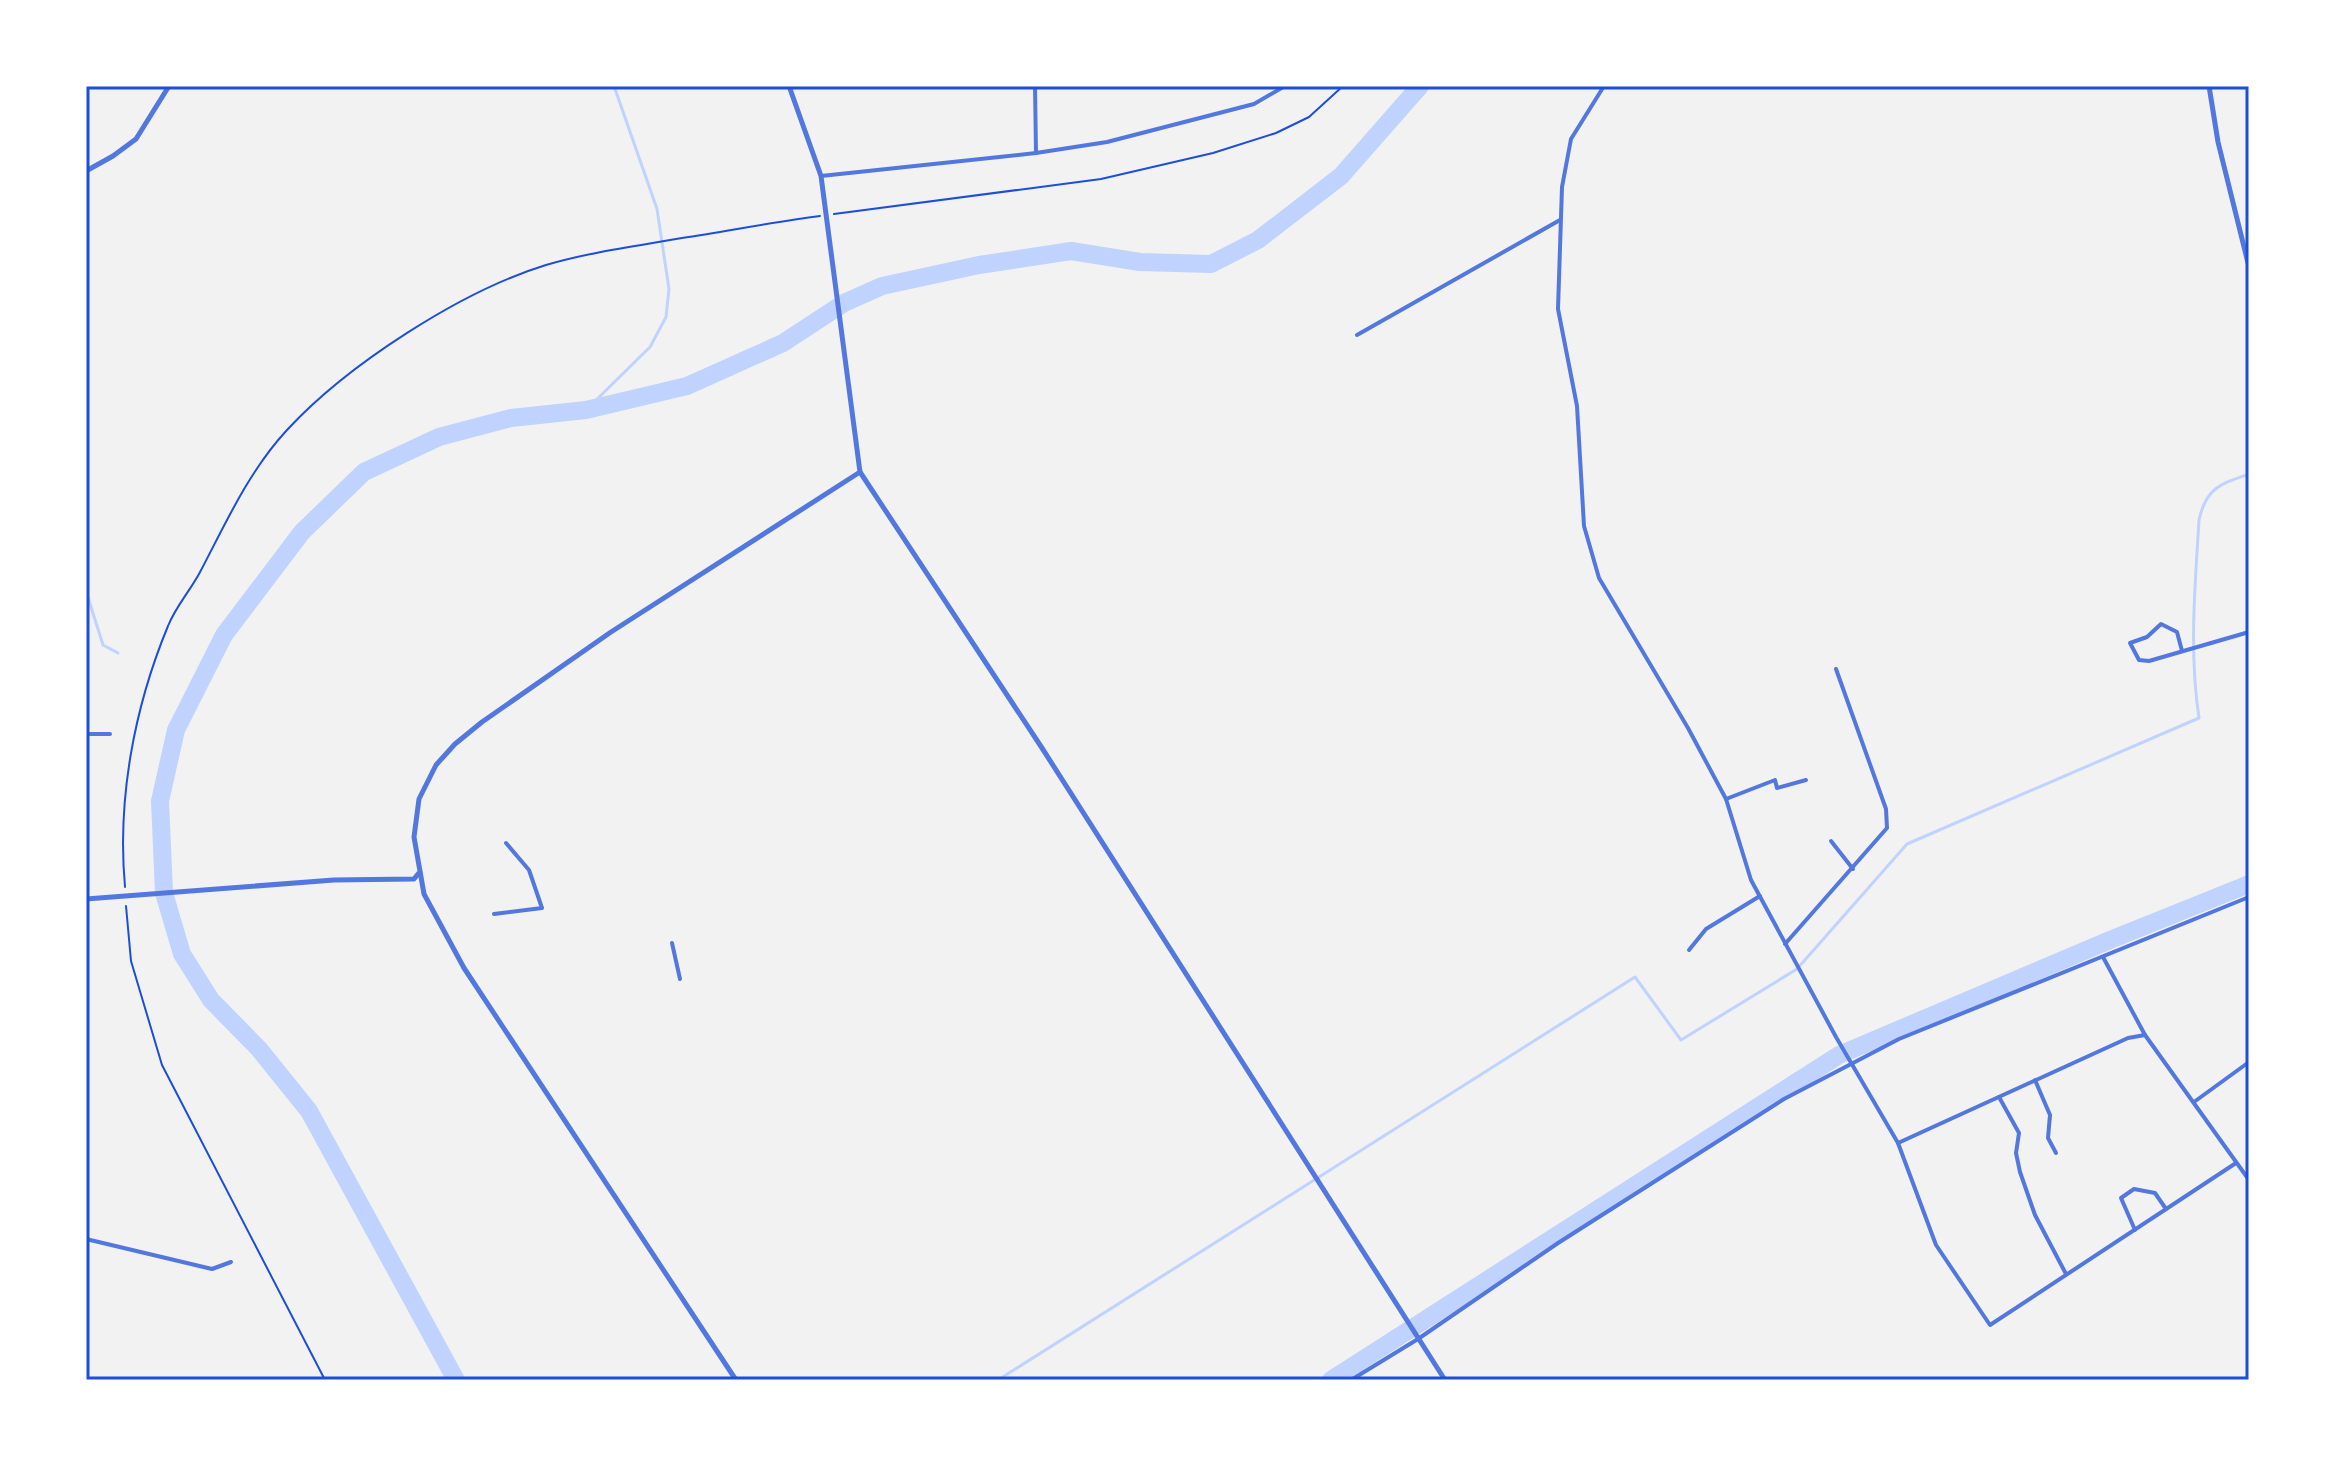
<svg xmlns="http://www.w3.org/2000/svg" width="2335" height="1466" font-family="Lato,sans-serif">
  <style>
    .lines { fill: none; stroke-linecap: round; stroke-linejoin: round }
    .stream { stroke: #bfd3fe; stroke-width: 3 }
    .river { stroke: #bfd3fe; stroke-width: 18 }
    .path { stroke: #1d4ed8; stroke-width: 2 }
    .minor { stroke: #5277de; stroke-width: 4 }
    .tertiary { stroke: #5277de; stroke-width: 5 }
    .neatline { fill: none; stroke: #1d4ed8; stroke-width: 3 }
  </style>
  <rect width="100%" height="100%" fill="#f2f2f2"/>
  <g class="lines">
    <g class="stream">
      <polyline points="586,410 650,347 666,317 669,289 657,209 614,86"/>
      <polyline points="86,591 103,645 118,653"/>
      <path d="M998,1380L1635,977L1681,1040L1797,969L1907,844L2199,718C2189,652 2195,587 2199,520C2206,488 2220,484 2249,474"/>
    </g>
    <g class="river">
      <polyline points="456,1380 309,1111 259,1049 211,1000 182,954 164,893 160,801 176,730 224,635 302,532 364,472 439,437 511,418 586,410 687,386 783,343 844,303 882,286 979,265 1071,251 1140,262 1211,264 1258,240 1341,176 1420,86"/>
      <polyline points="1331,1380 1839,1055 2110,940 2249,884"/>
    </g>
    <g class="path">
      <polyline points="834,214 1101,179 1213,153 1276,133 1309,117 1343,86"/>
      <path d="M125,887C117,800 134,708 168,626C175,608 189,592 199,574C225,525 248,472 287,430C347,365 461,291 546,265C590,252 637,246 682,238C728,231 774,222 820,216"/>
      <polyline points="126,906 131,961 162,1065 325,1380"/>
    </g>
    <g class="minor">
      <polyline points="1035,86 1036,153"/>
      <polyline points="1604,86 1571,139 1562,187 1558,309 1577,406 1584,526 1599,578 1688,728 1726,799 1751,880 1836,1037 1898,1143 1936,1245 1990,1325 2236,1163"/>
      <polyline points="821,176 1036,153 1107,142 1254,104 1285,86"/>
      <polyline points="1357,335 1560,220"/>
      <polyline points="2182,651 2177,632 2161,624 2147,637 2130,643 2139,660 2149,661 2249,632"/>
      <polyline points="86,734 110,734"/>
      <polyline points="1726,799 1775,780 1777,788 1806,780"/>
      <polyline points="1831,841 1853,869"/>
      <polyline points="494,914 542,908 529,870 506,843"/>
      <polyline points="672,943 680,979"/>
      <polyline points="1785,944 1887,828 1886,809 1836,669"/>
      <polyline points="1689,950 1706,929 1760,896"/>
      <polyline points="2103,957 2145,1035"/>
      <polyline points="2035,1080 2050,1115 2048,1138 2056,1153"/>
      <polyline points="1999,1097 2019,1133 2016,1153 2020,1172 2035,1215 2066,1274"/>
      <polyline points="2194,1102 2249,1062"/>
      <polyline points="1898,1143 2128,1038 2145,1035 2249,1180"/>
      <polyline points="2135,1230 2121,1198 2134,1189 2155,1193 2166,1209"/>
      <polyline points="86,1239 212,1269 231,1262"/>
      <polyline points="1351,1380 1418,1339 1558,1243 1784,1099 1899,1039 2249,897"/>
    </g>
    <g class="tertiary">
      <polyline points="789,86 821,176 860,472 1042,748 1445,1380"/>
      <polyline points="2209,86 2218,142 2249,267"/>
      <polyline points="86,171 113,156 136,139 169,86"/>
      <polyline points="86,899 334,880 414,879 418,874"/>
      <polyline points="736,1380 464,968 424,894 414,837 419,799 436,765 455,744 482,722 611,632 860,472"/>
    </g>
  </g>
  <rect width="2335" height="1466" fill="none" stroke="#ffffff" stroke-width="176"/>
  <rect x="88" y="88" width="2159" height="1290" class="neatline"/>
</svg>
